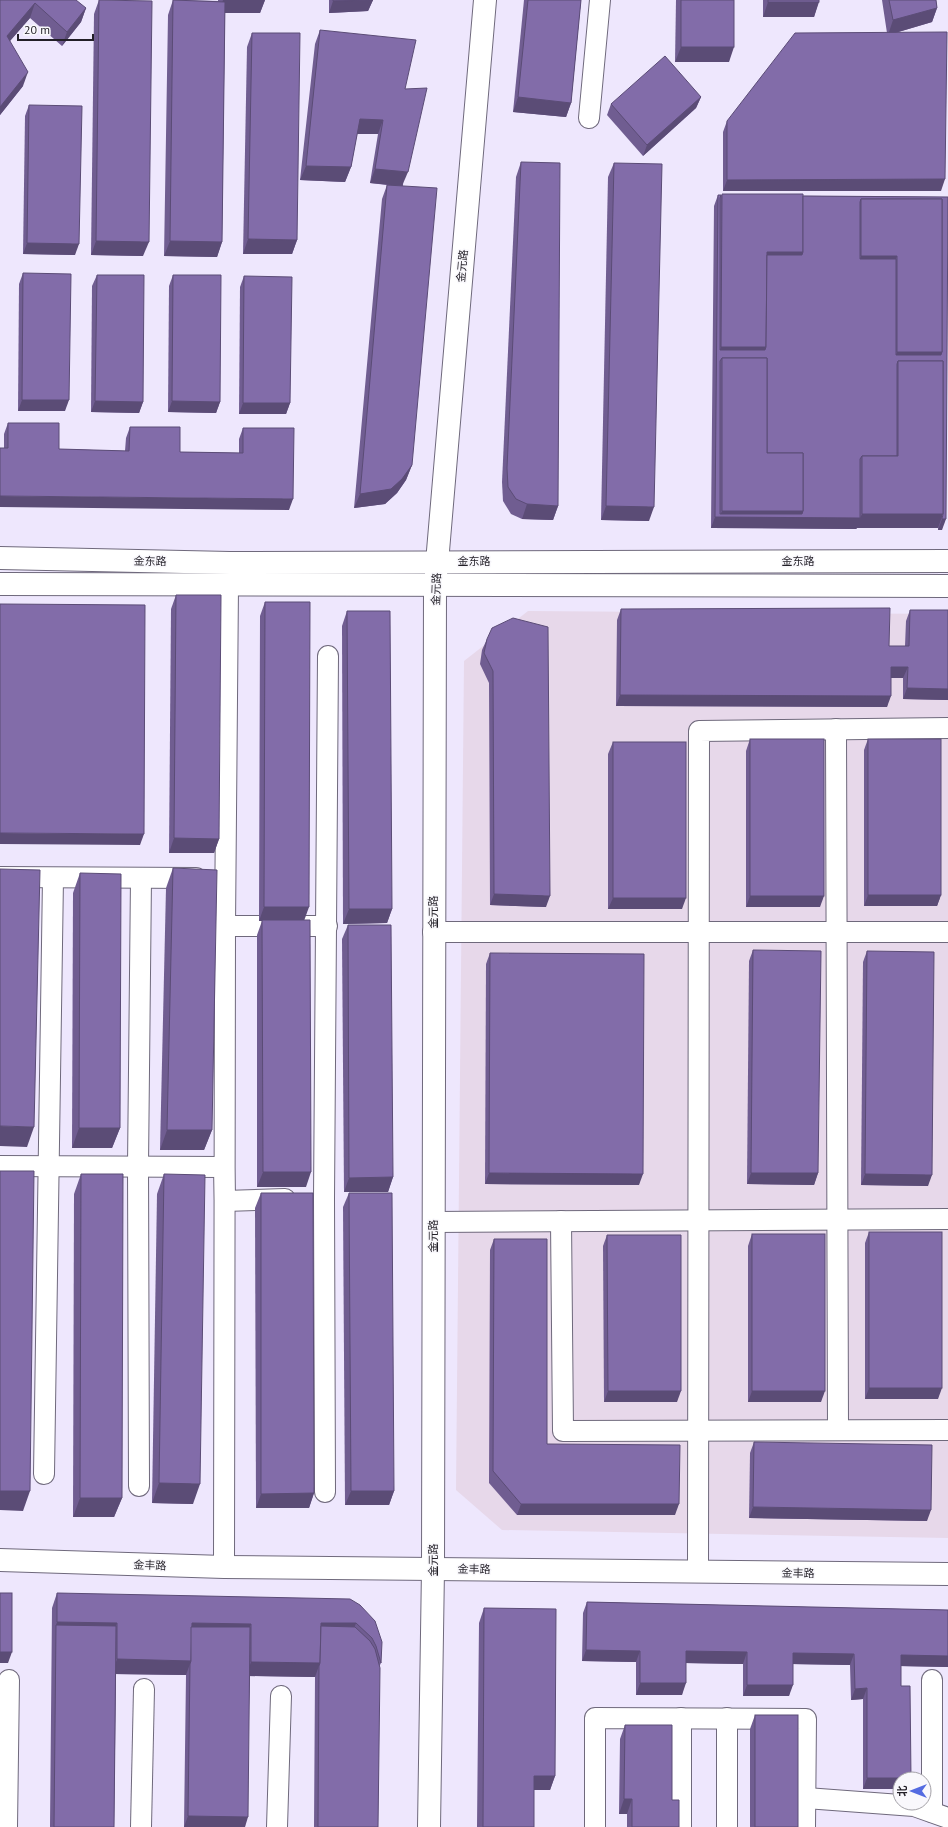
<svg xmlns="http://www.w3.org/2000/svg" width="948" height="1827" font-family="'PT Sans','Noto Sans SC',sans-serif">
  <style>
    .commercial { fill: #e7d8ea }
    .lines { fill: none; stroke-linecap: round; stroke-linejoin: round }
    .street-casing { stroke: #6f697c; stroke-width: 22 }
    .secondary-casing { stroke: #6f697c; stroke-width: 24 }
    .street { stroke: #fff; stroke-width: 20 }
    .secondary { stroke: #fff; stroke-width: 22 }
    .wall { fill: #705d91 }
    .shaded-wall { fill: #5b4c76 }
    .building { fill: #826ca9; stroke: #5b4c76; fill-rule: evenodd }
    .labels { text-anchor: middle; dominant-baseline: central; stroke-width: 3; stroke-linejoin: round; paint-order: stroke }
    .street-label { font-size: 11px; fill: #221f27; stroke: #f9f8fc }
  </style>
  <rect width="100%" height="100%" fill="#eee7fd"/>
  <polygon class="commercial" points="528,611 948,614 948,1538 502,1530 456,1490 464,661"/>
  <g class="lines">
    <defs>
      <g id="street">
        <polyline points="589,118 600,0"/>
        <polyline points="836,729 838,1430"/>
        <polyline points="0,877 196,878"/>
        <polyline points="225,926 327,926"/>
        <polyline points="433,932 948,932"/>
        <polyline points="0,1166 224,1167 225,1201 285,1199"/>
        <polyline points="561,1221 563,1431 948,1430"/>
        <polyline points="433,1222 948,1219"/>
        <polyline points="44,1474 53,878"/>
        <polyline points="139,1486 138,1166 141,878"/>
        <polyline points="325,1492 324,1198 328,656"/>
        <polyline points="224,1567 225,926 228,586"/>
        <polyline points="698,1572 699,731 948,728"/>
        <polyline points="727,1718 727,1827"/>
        <polyline points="806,1798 914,1806 948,1818"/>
        <polyline points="932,1812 932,1680"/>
        <polyline points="7,1827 9,1680"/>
        <polyline points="141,1827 144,1689"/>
        <polyline points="277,1827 281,1696"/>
        <polyline points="595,1827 595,1718 806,1719 805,1827"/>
        <polyline points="681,1827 681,1718"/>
      </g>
      <g id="secondary">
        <polyline points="0,558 230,563 948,561"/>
        <polyline points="0,584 948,586"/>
        <polyline points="0,1560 224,1567 948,1574"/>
        <polyline points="429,1827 433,1569 435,586 485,0"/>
      </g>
    </defs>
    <use href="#street" class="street-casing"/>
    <use href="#secondary" class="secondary-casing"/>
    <use href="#street" class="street"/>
    <use href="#secondary" class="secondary"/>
  </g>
  <g class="wall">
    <polygon points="0,0 86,8 81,22 62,46 30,18 10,41 23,86 0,115"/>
    <polygon points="99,0 143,256 91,255 94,14"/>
    <polygon points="173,0 218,1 218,0 265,0 260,13 225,13 222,242 217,257 164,256 168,15"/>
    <polygon points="329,0 373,0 368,11 329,13"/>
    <polygon points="524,0 581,0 571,103 566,117 513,112"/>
    <polygon points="676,0 734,0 729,62 675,62"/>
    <polygon points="763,0 819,0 814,17 763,17"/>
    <polygon points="882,0 936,0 937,8 932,22 895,33 941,191 723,191 723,132 727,121 887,33"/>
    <polygon points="320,30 405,89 403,186 412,465 406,480 397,493 385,504 354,508 382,199 387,185 370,183 378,134 357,134 351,167 345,182 300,180 315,44"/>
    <polygon points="252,33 297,240 292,254 243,254 247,47"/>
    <polygon points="701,97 696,108 643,156 607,115 611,104"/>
    <polygon points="29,105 75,255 23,254 25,116"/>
    <polygon points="521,162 558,506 553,520 522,519 511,514 503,501 502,482 516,177"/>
    <polygon points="614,163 649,521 601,520 608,177"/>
    <polygon points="718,195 948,197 942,530 938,530 938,528 857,528 856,529 711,528 714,206"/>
    <polygon points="23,273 65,411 18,411 19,284"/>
    <polygon points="97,275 143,402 139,413 91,412 92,286"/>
    <polygon points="173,275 220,402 216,413 168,412 169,286"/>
    <polygon points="244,276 290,403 286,414 239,414 240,287"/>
    <polygon points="8,423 59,449 125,451 126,438 130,427 180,452 239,453 239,439 243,428 289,510 4,448 4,434"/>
    <polygon points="176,595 219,839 214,853 169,853 171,609"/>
    <polygon points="265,602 304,920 306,1187 257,1187 257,935 262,921 259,921 260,616"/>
    <polygon points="621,609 889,646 905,646 906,621 910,610 948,610 948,700 903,699 903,678 891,678 887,707 616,706 617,620"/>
    <polygon points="347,611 392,909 387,923 343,924 342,626"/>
    <polygon points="487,639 546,907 490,905 489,683 480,664 482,650"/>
    <polygon points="750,739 820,907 746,907 746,751"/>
    <polygon points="868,739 941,895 937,906 864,906 864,750"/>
    <polygon points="613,742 682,909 608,909 608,754"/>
    <polygon points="173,868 212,1130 204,1150 160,1150 166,888"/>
    <polygon points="80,873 120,1128 112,1148 72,1148 73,893"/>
    <polygon points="348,925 393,1177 388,1192 344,1192 342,939"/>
    <polygon points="753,950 818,1173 814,1185 747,1184 749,961"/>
    <polygon points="867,951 928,1186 861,1185 863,962"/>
    <polygon points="490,953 639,1185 485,1184 486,964"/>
    <polygon points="81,1174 122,1498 114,1517 73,1517 74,1194"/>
    <polygon points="164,1174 193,1504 152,1503 157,1194"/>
    <polygon points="261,1193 314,1493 309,1508 256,1508 255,1208"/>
    <polygon points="349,1193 394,1491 389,1505 345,1505 343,1207"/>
    <polygon points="869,1232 938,1399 865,1399 865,1243"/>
    <polygon points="752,1234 821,1402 748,1402 748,1246"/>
    <polygon points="607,1235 677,1402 604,1402 603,1246"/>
    <polygon points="494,1239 547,1444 675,1515 517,1515 489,1483 490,1250"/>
    <polygon points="754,1442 927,1521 749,1518 750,1453"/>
    <polygon points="57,1593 375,1621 381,1663 379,1667 378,1827 314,1827 315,1677 250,1676 245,1827 184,1827 186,1675 116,1674 114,1827 50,1827 52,1608"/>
    <polygon points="587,1602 948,1610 948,1667 901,1666 901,1686 911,1778 910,1779 900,1779 900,1789 863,1789 863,1699 851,1700 850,1665 793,1664 789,1696 743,1696 743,1664 686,1663 682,1695 636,1695 636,1662 582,1661 583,1613"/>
    <polygon points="484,1608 555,1776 550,1790 534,1790 534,1827 477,1827 479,1623"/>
    <polygon points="755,1715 798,1827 750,1827 750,1729"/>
    <polygon points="625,1725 672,1800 679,1827 627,1827 627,1814 619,1814 620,1739"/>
  </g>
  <g class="shaded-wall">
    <polygon points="223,0 265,0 260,13 219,13"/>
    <polygon points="373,0 368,11 329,13 333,1"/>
    <polygon points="768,2 819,2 814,17 763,17"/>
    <polygon points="35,3 30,18 2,50 7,36"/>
    <polygon points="86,8 81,22 62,46 67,32"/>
    <polygon points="937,8 932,22 888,35 893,20"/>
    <polygon points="681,47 734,47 729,62 675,62"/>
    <polygon points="28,72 23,86 0,115 0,107"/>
    <polygon points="518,97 571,103 566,117 513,112"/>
    <polygon points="701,97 696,108 643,156 647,145"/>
    <polygon points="360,119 383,120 378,134 355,134"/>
    <polygon points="306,166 351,167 345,182 300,180"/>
    <polygon points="375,169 408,172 402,186 370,183"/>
    <polygon points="945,179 941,191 723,191 727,180"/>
    <polygon points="248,239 297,240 292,254 243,254"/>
    <polygon points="96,241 149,242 143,256 91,255"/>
    <polygon points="170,241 222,242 217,257 164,256"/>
    <polygon points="27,243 79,244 75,255 23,254"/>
    <polygon points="767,252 803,252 798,266 765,266"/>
    <polygon points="861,256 897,256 892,271 856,271"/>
    <polygon points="721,347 766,347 761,361 722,358 716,360"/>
    <polygon points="897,352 942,352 937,364 898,361 892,366"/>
    <polygon points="22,400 69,400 65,411 18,411"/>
    <polygon points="95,401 143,402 139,413 91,412"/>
    <polygon points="172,401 220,402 216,413 168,412"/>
    <polygon points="243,403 290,403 286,414 239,414"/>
    <polygon points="412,465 406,480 397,493 385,504 354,508 360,494"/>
    <polygon points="0,496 293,499 289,510 0,507"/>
    <polygon points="527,504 558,506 553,520 522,519"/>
    <polygon points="606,506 654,507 649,521 601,520"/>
    <polygon points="722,511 803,511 860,518 862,514 943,514 938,528 857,528 856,529 711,528 715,517 719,517"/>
    <polygon points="942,519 946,519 942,530 938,530"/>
    <polygon points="891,667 908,667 903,678 887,678"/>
    <polygon points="907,688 948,689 948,700 903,699"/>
    <polygon points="620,695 891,696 887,707 616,706"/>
    <polygon points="0,833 144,834 140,845 0,844"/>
    <polygon points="174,838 219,839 214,853 169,853"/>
    <polygon points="494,894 550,896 546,907 490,905"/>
    <polygon points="868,895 941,895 937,906 864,906"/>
    <polygon points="750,896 824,896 820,907 746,907"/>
    <polygon points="613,898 686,898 682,909 608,909"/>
    <polygon points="264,907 309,907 304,921 259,921"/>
    <polygon points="349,909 392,909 387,923 343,924"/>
    <polygon points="0,1126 34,1127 27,1147 0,1146"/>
    <polygon points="79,1128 120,1128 112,1148 72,1148"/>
    <polygon points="167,1130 212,1130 204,1150 160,1150"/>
    <polygon points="263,1172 311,1172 306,1187 257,1187"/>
    <polygon points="489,1173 643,1174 639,1185 485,1184"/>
    <polygon points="751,1173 818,1173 814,1185 747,1184"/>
    <polygon points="865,1174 932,1175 928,1186 861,1185"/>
    <polygon points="393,1177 388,1192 344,1192 349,1178"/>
    <polygon points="869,1388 942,1388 938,1399 865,1399"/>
    <polygon points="608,1391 681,1391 677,1402 604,1402"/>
    <polygon points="752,1391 825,1391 821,1402 748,1402"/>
    <polygon points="159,1483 200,1484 193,1504 152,1503"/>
    <polygon points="0,1491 30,1491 23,1511 0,1510"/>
    <polygon points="351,1491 394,1491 389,1505 345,1505"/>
    <polygon points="314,1493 309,1508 256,1508 261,1494"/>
    <polygon points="80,1498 122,1498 114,1517 73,1517"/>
    <polygon points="521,1504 679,1504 675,1515 517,1515"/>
    <polygon points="753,1507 931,1510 927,1521 749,1518"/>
    <polygon points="57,1622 117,1623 112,1637 56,1625"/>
    <polygon points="192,1623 251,1624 246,1638 190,1638"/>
    <polygon points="321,1623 356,1623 351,1638 320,1637"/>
    <polygon points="586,1650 640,1651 636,1662 582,1661"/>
    <polygon points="686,1651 747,1652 743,1664 682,1663"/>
    <polygon points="0,1652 12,1652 8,1663 0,1663"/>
    <polygon points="793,1653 854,1654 850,1665 789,1664"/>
    <polygon points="901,1655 948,1656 948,1667 897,1666"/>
    <polygon points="117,1659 191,1661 186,1675 112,1674"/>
    <polygon points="251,1662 320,1663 315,1677 246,1676"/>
    <polygon points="640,1683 686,1683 682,1695 636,1695"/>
    <polygon points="747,1685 793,1685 789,1696 743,1696"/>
    <polygon points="867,1688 863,1699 851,1700 855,1689"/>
    <polygon points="534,1776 555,1776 550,1790 529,1790"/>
    <polygon points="867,1778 911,1778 910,1779 900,1779 900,1789 863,1789"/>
    <polygon points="624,1799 632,1799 627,1814 619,1814"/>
    <polygon points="188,1816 248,1817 245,1827 184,1827"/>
  </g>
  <g class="building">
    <polygon points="0,0 76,0 86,8 67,32 35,3 7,36 28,72 0,107"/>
    <polygon points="99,0 152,1 149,242 96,241"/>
    <polygon points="173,0 225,2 222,242 170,241"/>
    <polygon points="333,0 373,0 333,1"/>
    <polygon points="528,0 581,0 571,103 518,97"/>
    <rect x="681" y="0" width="53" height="47"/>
    <rect x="768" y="0" width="51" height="2"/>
    <polygon points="889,0 936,0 937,8 893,20"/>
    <polygon points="320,30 416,40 405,89 427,88 408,172 375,169 383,120 360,119 351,167 306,166"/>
    <polygon points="947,32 945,179 727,180 727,121 795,33"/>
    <polygon points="252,33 300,33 297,240 248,239"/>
    <polygon points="665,56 701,97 647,145 611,104"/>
    <polygon points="29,105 82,106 79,244 27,243"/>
    <polygon points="521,162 560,163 558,506 527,504 516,499 508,487 507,468"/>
    <polygon points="614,163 662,164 654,507 606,506"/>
    <polygon points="387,185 437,188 412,465 402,479 391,489 360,494"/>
    <polygon points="722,194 803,194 803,252 767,252 766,347 721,347"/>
    <path d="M718,195H721L720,198V350H765L766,347L767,255H802L803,252V196L948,197L946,519H942L943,514V361H898L897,364V456H862L860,459V518L715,517ZM861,199H942V352L941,355H896V259H860V202ZM722,358H767V453H803V511L802,514H720V361Z"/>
    <polygon points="861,199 942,199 942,352 897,352 897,256 861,256"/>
    <polygon points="23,273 71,274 69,400 22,400"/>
    <polygon points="97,275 144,275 143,402 95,401"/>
    <polygon points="173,275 221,275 220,402 172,401"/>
    <polygon points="244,276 292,277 290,403 243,403"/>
    <polygon points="722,358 767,358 767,453 803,453 803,511 722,511"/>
    <polygon points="898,361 943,361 943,514 862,514 862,456 898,456"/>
    <polygon points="8,423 59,423 59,449 129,451 130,427 180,427 180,452 243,453 243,428 294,428 293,499 0,496 0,448 8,448"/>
    <polygon points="176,595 221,595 219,839 174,838"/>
    <polygon points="265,602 310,602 309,907 264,907"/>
    <polygon points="0,604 145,605 144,834 0,833"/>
    <polygon points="890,608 889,646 909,646 910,610 948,610 948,689 907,688 908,667 891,667 891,696 620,695 621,609"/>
    <polygon points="347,611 390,611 392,909 349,909"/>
    <polygon points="513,618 548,627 550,896 494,894 493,671 484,653 487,639 492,628"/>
    <rect x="750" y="739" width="74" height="157"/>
    <rect x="868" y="739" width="73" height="156"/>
    <rect x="613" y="742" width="73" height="156"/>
    <polygon points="173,868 217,870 212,1130 167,1130"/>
    <polygon points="0,869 40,870 34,1127 0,1126"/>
    <polygon points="80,873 121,874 120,1128 79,1128"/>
    <polygon points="262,920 310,920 311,1172 263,1172"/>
    <polygon points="348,925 391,925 393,1177 349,1178"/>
    <polygon points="753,950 821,951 818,1173 751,1173"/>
    <polygon points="867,951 934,952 932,1175 865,1174"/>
    <polygon points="490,953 644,954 643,1174 489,1173"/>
    <polygon points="0,1171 34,1171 30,1491 0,1491"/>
    <polygon points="81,1174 123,1174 122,1498 80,1498"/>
    <polygon points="164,1174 205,1175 200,1484 159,1483"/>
    <polygon points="261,1193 313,1193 314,1493 261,1494"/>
    <polygon points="349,1193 392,1193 394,1491 351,1491"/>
    <rect x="869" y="1232" width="73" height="156"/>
    <rect x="752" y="1234" width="73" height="157"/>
    <polygon points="607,1235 681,1235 681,1391 608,1391"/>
    <polygon points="494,1239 547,1239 547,1444 680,1445 679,1504 521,1504 493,1471"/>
    <polygon points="754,1442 932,1445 931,1510 753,1507"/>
    <rect x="0" y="1593" width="12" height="59"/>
    <polygon points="57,1593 350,1599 360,1605 375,1621 382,1642 381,1663 376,1646 372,1638 356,1623 321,1623 320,1663 251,1662 251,1624 192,1623 191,1661 117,1659 117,1623 57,1622"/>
    <polygon points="587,1602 948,1610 948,1656 901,1655 901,1686 910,1686 911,1778 867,1778 867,1688 855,1689 854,1654 793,1653 793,1685 747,1685 747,1652 686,1651 686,1683 640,1683 640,1651 586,1650"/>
    <polygon points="484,1608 556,1609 555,1776 534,1776 534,1827 483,1827"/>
    <polygon points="56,1625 116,1626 114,1827 54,1827"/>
    <polygon points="321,1626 355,1627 370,1641 375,1649 380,1668 378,1827 318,1827 319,1666 320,1663"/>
    <polygon points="191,1627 250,1627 248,1817 188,1816 190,1664 191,1661"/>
    <rect x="755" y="1715" width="43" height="112"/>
    <polygon points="625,1725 672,1725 672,1800 679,1800 679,1827 632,1827 632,1799 624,1799"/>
  </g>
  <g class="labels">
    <g class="street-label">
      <text transform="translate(462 266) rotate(-85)">金元路</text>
      <text transform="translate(150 561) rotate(1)">金东路</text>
      <text x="474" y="561">金东路</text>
      <text x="798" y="561">金东路</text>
      <text transform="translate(436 589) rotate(-88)">金元路</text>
      <text transform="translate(433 912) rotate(-90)">金元路</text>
      <text transform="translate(433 1236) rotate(-90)">金元路</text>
      <text transform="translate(433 1560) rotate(-90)">金元路</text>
      <text transform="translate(150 1565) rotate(2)">金丰路</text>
      <text transform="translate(474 1569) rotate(1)">金丰路</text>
      <text transform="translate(798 1573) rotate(1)">金丰路</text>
    </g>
  </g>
  <g transform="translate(912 1791) rotate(270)"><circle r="19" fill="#f9f8fc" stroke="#a3a1a7"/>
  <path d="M0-3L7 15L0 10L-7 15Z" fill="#546be1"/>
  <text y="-6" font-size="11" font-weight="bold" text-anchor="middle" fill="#221f27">北</text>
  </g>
  <path d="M18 34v6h75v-6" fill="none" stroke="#221f27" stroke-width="2"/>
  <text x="24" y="34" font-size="12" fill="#221f27" stroke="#f9f8fc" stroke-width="3" paint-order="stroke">20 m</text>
</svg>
